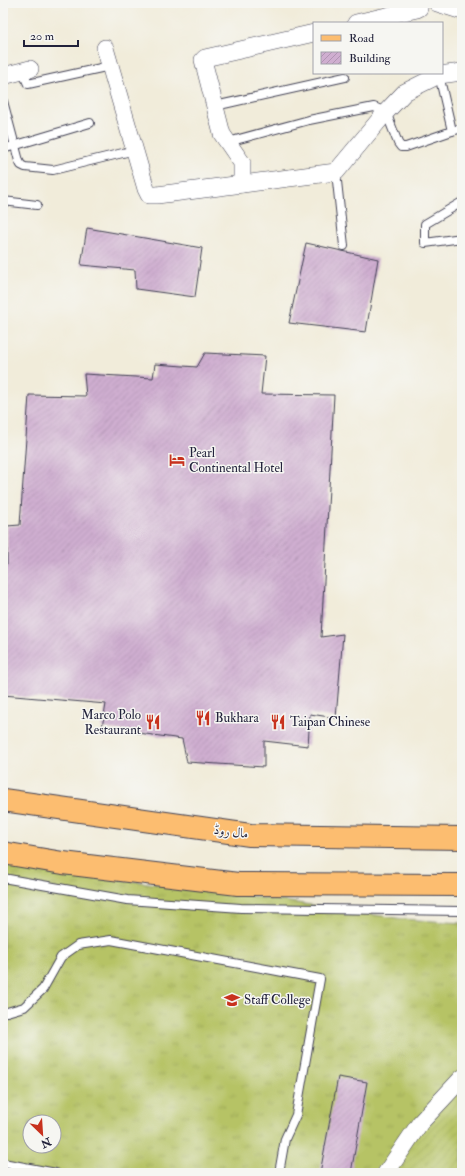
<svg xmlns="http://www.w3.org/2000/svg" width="465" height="1176" font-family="'IM FELL Double Pica',Amiri,serif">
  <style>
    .grass { fill: url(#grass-tufts); stroke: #6c7250; fill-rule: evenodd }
    .garden { fill: url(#garden-furrows); stroke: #6c7250 }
    .building { fill: url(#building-hatch) }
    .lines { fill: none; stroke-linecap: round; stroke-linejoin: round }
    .service-casing { stroke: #414053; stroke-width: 10 }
    .minor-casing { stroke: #414053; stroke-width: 18 }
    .primary-casing { stroke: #414053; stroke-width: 24 }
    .service { stroke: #fff; stroke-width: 8 }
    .minor { stroke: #fff; stroke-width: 17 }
    .primary { stroke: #fcbd6f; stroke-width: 22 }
    .labels { text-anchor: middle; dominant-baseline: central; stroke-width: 3; stroke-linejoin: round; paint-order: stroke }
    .poi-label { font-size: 13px; fill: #22223b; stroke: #f6f6f2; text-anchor: start }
    .street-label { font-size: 13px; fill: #22223b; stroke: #f6f6f2 }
  </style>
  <defs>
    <pattern id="grass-tufts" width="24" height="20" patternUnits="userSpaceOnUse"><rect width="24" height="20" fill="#b6c365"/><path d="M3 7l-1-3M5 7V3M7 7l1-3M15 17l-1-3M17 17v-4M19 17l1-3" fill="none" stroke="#9ca759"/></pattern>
    <pattern id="garden-furrows" width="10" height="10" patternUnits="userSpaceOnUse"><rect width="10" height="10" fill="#b6c365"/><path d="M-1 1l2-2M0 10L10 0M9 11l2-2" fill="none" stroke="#9ca759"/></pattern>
    <pattern id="building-hatch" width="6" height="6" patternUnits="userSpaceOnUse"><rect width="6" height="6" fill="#cfaed0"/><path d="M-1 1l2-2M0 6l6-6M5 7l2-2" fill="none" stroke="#b195b4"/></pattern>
  </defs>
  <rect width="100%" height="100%" fill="#f6f6f2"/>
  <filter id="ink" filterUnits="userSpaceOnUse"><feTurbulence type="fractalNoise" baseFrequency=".025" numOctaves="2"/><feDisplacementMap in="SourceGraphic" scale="8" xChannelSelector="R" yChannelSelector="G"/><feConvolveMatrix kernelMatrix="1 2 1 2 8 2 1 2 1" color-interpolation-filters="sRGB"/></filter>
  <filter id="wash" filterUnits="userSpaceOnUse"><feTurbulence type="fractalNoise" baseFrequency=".012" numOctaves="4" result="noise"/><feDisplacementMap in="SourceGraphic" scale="16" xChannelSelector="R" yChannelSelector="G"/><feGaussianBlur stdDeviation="0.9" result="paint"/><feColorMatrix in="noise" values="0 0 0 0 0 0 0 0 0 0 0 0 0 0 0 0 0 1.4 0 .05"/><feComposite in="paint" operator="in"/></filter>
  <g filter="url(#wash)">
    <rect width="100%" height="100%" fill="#f1ecda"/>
    <path class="grass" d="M3,865L237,894L403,919L462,923V1078L386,1173H3ZM30,1122H54V1146H30Z"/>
    <polygon class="garden" points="462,1078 462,1173 386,1173"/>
    <g id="blocks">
      <g class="building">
        <polygon points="87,228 202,248 195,297 136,289 135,270 81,265"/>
        <polygon points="306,243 378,259 366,332 289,323"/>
        <polygon points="205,353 265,356 261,394 334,395 321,637 343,634 336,718 310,714 308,746 264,741 264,767 187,762 182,739 102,728 106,704 3,695 3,564 7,564 7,526 20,525 29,395 86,396 84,374 153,378 155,364 197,367"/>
        <polygon points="338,1077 367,1082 351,1173 320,1173"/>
      </g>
    </g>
  </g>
  <g filter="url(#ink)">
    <use href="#blocks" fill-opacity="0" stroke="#414053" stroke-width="1"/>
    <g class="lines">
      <defs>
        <g id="service">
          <polyline points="22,71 28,84 110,66"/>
          <polyline points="439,75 452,131 462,128"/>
          <polyline points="3,101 19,161 21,165 25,167 53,170 135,150"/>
          <polyline points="215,106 345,77"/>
          <polyline points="228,142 309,120 374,107 386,112 398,143 401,147 406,147 452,131"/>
          <polyline points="3,149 90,123"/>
          <polyline points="336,172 344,246"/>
          <polyline points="3,201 37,205"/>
          <polyline points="462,202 425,224 425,243 462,238"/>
          <polyline points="3,878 127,900 241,908 462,911"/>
          <polyline points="3,1012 7,1012 24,1007 43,989 61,957 78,945 111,940 320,979 296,1115 285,1139 279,1173"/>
          <polyline points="3,1163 56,1173"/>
        </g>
        <g id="minor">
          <polyline points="437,3 462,11"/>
          <polyline points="356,23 417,9 419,8 420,3"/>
          <polyline points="105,48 146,189 149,195 157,195 336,172 386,112 405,92 439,75 462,72"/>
          <polyline points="3,76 30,69"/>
          <polyline points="242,184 242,163 222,134 203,60 205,58 314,33"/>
          <polyline points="386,1173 420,1123 462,1078"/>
        </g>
        <g id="primary">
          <polyline points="3,800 250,835 462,838"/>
          <polyline points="3,853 63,863 238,884 462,885"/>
        </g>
      </defs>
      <use href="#service" class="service-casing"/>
      <use href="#minor" class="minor-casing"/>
      <use href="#primary" class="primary-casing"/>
      <use href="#service" class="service"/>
      <use href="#minor" class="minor"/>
      <use href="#primary" class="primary"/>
    </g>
  </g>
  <defs>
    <symbol id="hotel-bare" viewBox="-9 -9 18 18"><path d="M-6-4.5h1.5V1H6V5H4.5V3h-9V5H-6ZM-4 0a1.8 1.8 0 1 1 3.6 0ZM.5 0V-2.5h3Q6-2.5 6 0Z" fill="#c8321e" stroke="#f6f6f2" stroke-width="2.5" paint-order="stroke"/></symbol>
    <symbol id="restaurant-bare" viewBox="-9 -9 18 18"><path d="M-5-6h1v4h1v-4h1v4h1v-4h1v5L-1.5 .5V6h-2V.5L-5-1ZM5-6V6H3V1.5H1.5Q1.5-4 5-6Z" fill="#c8321e" stroke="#f6f6f2" stroke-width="2.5" paint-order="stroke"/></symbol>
    <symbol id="university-bare" viewBox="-9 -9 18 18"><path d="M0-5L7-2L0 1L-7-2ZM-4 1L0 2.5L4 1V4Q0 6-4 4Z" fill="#c8321e" stroke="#f6f6f2" stroke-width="2.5" paint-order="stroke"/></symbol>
  </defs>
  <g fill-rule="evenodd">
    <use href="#hotel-bare" x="166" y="449" width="22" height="22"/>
    <use href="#restaurant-bare" x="192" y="707" width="22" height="22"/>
    <use href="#restaurant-bare" x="142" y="711" width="22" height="22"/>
    <use href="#restaurant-bare" x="267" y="711" width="22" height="22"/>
    <use href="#university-bare" x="221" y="989" width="22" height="22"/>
  </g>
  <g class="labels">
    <g class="poi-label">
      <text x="189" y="453">Pearl<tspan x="189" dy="15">Continental Hotel</tspan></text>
      <text x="141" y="715" text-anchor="end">Marco Polo<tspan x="141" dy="15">Restaurant</tspan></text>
      <text x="215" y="718">Bukhara</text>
      <text x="290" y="722">Taipan Chinese</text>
      <text x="244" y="1000">Staff College</text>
    </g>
    <g class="street-label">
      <text transform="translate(231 832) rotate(7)">مال روڈ</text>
    </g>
  </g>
  <rect width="465" height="1176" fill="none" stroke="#f6f6f2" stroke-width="16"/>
  <rect x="313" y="22" width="130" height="52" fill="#f6f6f2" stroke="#a1a1a9"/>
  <rect x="321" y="35" width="20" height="6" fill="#fcbd6f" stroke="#a1a1a9"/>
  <text x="349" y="42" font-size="12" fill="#22223b">Road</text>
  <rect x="321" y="52" width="20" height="12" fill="url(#building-hatch)" stroke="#a1a1a9"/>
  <text x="349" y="62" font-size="12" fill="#22223b">Building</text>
  <g transform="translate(42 1134) rotate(155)"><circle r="19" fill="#f6f6f2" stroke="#a1a1a9"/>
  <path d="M0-3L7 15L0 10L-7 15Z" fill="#c8321e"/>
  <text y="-6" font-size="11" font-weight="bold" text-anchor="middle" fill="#22223b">N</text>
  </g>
  <path d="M24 40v6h54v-6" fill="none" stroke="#22223b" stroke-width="2"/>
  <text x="30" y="40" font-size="12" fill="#22223b" stroke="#f6f6f2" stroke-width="3" paint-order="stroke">20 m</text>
</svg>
